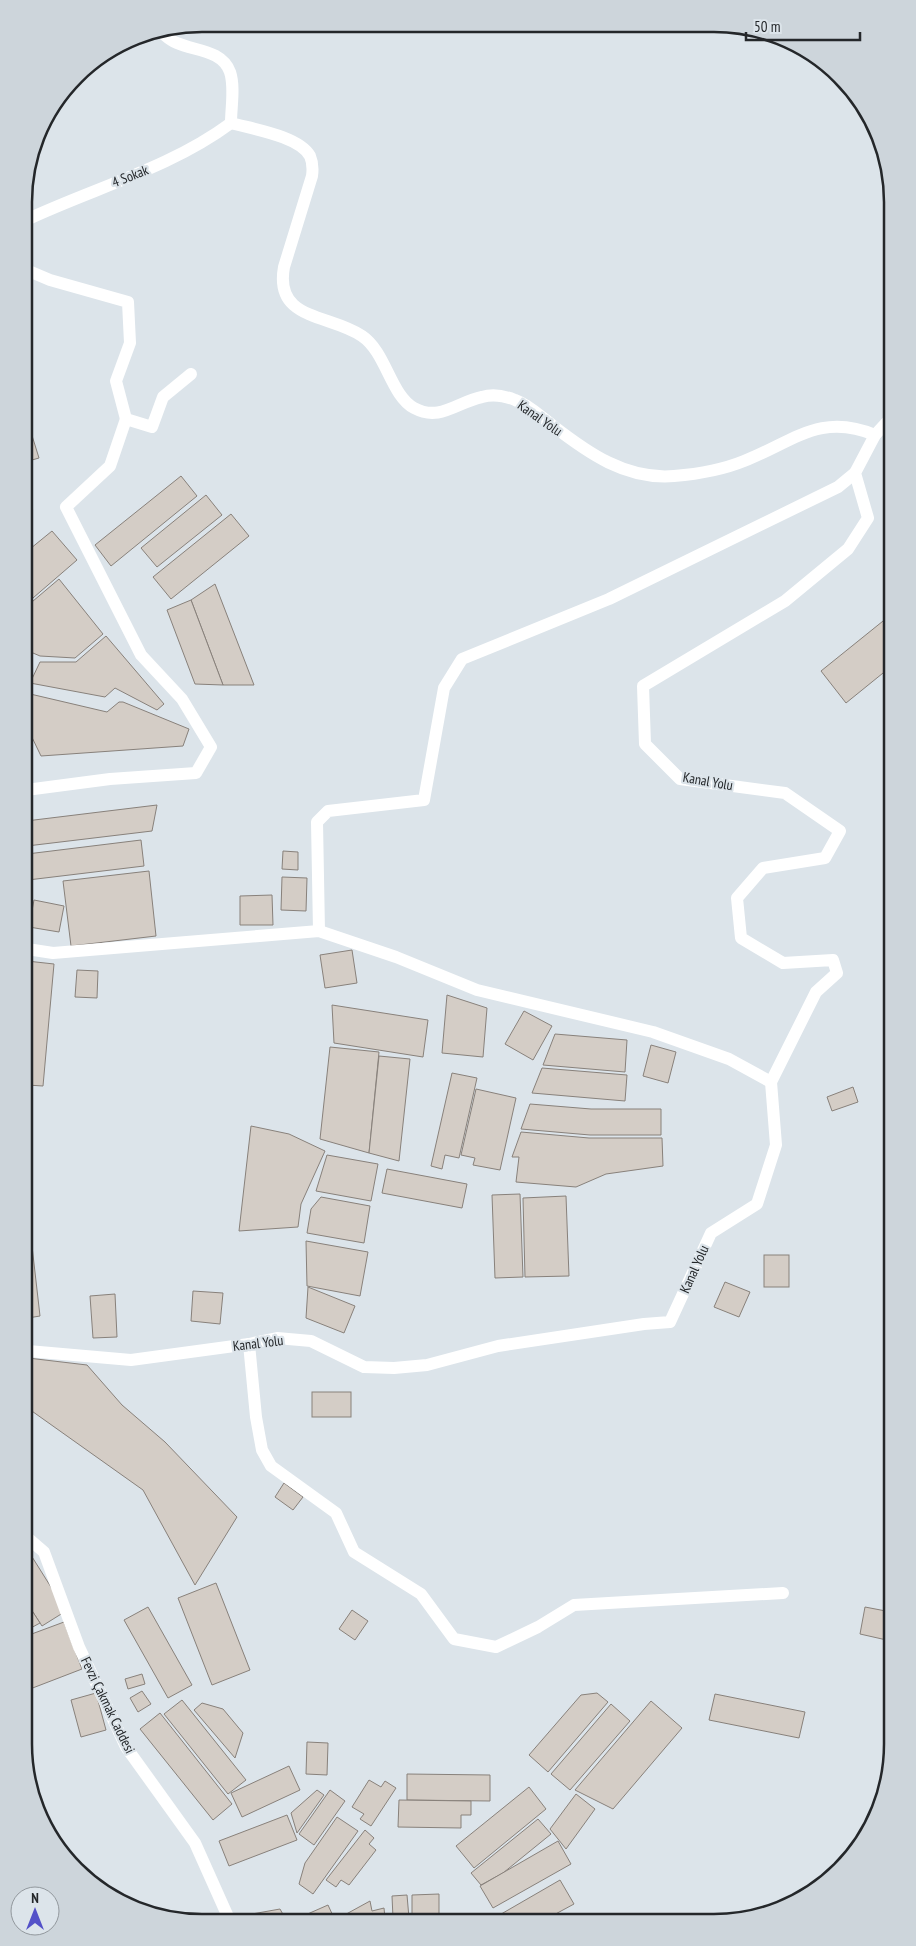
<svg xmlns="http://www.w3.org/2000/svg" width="916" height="1946" font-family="'PT Sans Narrow',sans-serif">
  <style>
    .building { fill: #d4cdc6; stroke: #88817b }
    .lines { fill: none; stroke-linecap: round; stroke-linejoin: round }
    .street { stroke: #fff; stroke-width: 12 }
    .labels { text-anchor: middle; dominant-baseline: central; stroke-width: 4.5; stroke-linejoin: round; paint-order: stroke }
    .street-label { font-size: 14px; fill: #24272a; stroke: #dce4ea }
    .rim { fill: none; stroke: #24272a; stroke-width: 2.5 }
  </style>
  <rect width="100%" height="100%" fill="#dce4ea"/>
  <g class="building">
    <polygon points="25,413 39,458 25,462"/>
    <polygon points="181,476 197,496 111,566 95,545"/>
    <polygon points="206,495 222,515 157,567 141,548"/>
    <polygon points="231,514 249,536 171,599 153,577"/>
    <polygon points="52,531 77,560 26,604 25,553"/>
    <polygon points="59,579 103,634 75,658 40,656 26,650 26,607"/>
    <polygon points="215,584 254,685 223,685 191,600"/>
    <polygon points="191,600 223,685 195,684 167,610"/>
    <polygon points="888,617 888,669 846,703 821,671"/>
    <polygon points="106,636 164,704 157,710 115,688 105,697 30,683 40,662 76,662"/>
    <polygon points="26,693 107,712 119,702 123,702 189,729 183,746 41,756 27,727"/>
    <polygon points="157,805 152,831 27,846 26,821"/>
    <polygon points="141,840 144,866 28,880 27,854"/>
    <polygon points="283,851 298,852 298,870 282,869"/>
    <polygon points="149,871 156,936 71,946 63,881"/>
    <polygon points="282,877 307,878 306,911 281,910"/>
    <polygon points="272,895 273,925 240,925 240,896"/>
    <polygon points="34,900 64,906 59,932 29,927"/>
    <polygon points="352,950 357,983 325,988 320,955"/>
    <polygon points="27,961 54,964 43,1086 27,1085"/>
    <polygon points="77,970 98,971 97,998 75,997"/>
    <polygon points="447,995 487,1008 483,1057 442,1053"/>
    <polygon points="332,1005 428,1020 423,1057 334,1043"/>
    <polygon points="524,1011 552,1026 533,1060 505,1044"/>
    <polygon points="555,1034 627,1040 625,1072 543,1065"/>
    <polygon points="651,1045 676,1052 668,1083 643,1076"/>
    <polygon points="330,1047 379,1052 369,1153 320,1139"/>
    <polygon points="379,1056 410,1059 399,1161 369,1153"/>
    <polygon points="542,1068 627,1075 625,1101 532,1093"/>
    <polygon points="452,1073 477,1078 459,1158 445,1155 442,1169 431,1166"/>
    <polygon points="853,1087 858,1102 832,1111 827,1097"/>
    <polygon points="476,1089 516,1098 500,1170 473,1165 475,1158 461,1155"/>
    <polygon points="530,1104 591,1109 661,1109 661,1135 590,1135 521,1129"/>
    <polygon points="251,1126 289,1134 325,1151 301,1204 298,1227 239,1231"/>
    <polygon points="521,1132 589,1138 662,1138 663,1166 606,1174 576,1187 516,1182 519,1157 512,1157"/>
    <polygon points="327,1155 378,1164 371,1201 316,1191"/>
    <polygon points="387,1169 467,1184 462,1208 382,1193"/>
    <polygon points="520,1194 523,1277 495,1278 492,1195"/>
    <polygon points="566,1196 569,1276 525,1277 523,1198"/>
    <polygon points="321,1197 370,1206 364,1243 307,1233 311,1209"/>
    <polygon points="28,1211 40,1316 28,1318"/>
    <polygon points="306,1241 368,1252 360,1296 307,1286"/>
    <rect x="764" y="1255" width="25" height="32"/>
    <polygon points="725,1282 750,1292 739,1317 714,1307"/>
    <polygon points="308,1287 355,1306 344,1333 306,1318"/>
    <polygon points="193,1291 223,1293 220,1324 191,1321"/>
    <polygon points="115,1294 117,1337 93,1338 90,1296"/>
    <polygon points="28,1358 87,1365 122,1405 165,1442 237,1517 195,1585 143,1490 29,1409"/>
    <rect x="312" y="1392" width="39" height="25"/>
    <polygon points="284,1483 303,1497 293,1510 275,1497"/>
    <polygon points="29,1552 66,1611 42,1626 29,1606"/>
    <polygon points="216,1583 250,1670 212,1685 178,1598"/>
    <polygon points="29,1606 40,1623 29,1629"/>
    <polygon points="148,1607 192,1685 168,1698 124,1620"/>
    <polygon points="865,1607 891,1612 891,1641 860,1634"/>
    <polygon points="352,1610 368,1621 355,1640 339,1629"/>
    <polygon points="64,1622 82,1669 30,1689 29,1635"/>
    <polygon points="142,1674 145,1684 128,1689 125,1679"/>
    <polygon points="142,1691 151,1704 138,1712 130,1698"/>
    <polygon points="96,1693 106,1730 81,1737 71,1700"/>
    <polygon points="597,1693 608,1702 548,1772 529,1755 581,1695"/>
    <polygon points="715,1694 805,1712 799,1738 709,1720"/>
    <polygon points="182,1700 246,1780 228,1794 164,1714"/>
    <polygon points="651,1701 682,1728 613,1809 575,1790"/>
    <polygon points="202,1703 223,1709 243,1733 235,1758 194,1710"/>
    <polygon points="611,1704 630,1721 570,1790 551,1774"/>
    <polygon points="160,1713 232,1804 213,1820 140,1729"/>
    <polygon points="307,1742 328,1743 327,1775 306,1774"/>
    <polygon points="289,1766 300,1790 242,1817 231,1793"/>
    <polygon points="407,1774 490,1775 490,1801 407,1800"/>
    <polygon points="369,1780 381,1787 385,1781 396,1788 371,1826 360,1819 364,1814 352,1807"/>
    <polygon points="529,1787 546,1809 474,1868 456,1846"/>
    <polygon points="317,1790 324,1795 297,1833 291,1813"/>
    <polygon points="330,1790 345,1801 314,1845 299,1834"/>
    <polygon points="576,1794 595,1809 566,1849 550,1829"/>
    <polygon points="399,1800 471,1801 471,1815 461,1815 461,1828 398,1827"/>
    <polygon points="287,1815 297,1840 229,1866 219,1841"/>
    <polygon points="337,1817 358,1831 313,1894 299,1884 305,1863"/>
    <polygon points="538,1819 551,1834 503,1873 481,1885 471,1873"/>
    <polygon points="365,1830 374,1838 369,1844 376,1850 349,1885 341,1880 336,1887 326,1880"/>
    <polygon points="558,1841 571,1864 493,1908 480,1886"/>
    <polygon points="560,1880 574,1904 550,1917 496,1917"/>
    <polygon points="439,1894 439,1918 412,1918 412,1895"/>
    <polygon points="407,1895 409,1918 393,1918 392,1896"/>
    <polygon points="370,1901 372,1911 384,1908 385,1918 339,1918"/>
    <polygon points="328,1905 334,1918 304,1918 303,1916"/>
    <polygon points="280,1909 285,1918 255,1918 252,1914"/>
  </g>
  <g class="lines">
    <g class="street">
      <path d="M161,32C166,36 171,41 177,43C195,51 222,50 230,72C235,87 231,107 231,123"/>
      <path d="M231,123C252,129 299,136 310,156C313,163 313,169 312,176L284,267C274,321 330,314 362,336C386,352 391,396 414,408C440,422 457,402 482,397C492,394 505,396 515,400C529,405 540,416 552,425C588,453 626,480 674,476C698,474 722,470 744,461C793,442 820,412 875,435"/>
      <path d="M24,221C93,188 169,169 231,123"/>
      <polyline points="24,269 50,280 128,302 130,343 116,381 126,419 152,427 163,397 191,374"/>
      <polyline points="26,790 110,779 196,773 211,747 182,699 141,655 66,507 110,466 126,419"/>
      <polyline points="319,931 317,822 328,811 424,800 444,688 462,659 609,599 838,487 855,473"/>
      <polyline points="27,949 53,953 319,931 396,957 477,990 653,1032 729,1059 771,1082"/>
      <polyline points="249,1344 256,1417 262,1450 271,1466 336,1513 354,1552 421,1594 454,1639 496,1647 538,1627 574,1605 783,1593"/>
      <polyline points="28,1351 131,1360 249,1344 277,1338 311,1341 364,1367 394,1368 427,1365 498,1346 644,1324 670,1322 711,1233 757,1204 776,1145 771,1082 816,992 837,973 833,960 783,963 741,938 737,898 763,868 825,858 840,831 785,793 680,779 645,744 643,686 785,601 848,549 868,518 855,473 875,435 887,422"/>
      <polyline points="29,1539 44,1552 79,1647 126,1747 195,1843 229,1919"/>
    </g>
  </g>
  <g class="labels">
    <g class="street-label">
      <text transform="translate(130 176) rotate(-21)">4 Sokak</text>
      <text transform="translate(540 418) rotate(35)">Kanal Yolu</text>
      <text transform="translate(708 781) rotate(10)">Kanal Yolu</text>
      <text transform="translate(694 1269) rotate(-66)">Kanal Yolu</text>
      <text transform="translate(258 1343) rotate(-7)">Kanal Yolu</text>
      <text transform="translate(108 1705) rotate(64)">Fevzi Çakmak Caddesi</text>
    </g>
  </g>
  <path d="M0 0H916V1946H0ZM202 32H714A170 170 0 0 1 884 202V1744A170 170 0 0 1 714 1914H202A170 170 0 0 1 32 1744V202A170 170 0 0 1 202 32Z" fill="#cdd5db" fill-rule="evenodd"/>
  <path class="rim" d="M202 32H714A170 170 0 0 1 884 202V1744A170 170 0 0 1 714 1914H202A170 170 0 0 1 32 1744V202A170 170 0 0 1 202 32Z"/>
  <g transform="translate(35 1911)"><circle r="24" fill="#dce4ea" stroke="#92989d"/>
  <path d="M0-4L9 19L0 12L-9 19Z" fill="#5351c8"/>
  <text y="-8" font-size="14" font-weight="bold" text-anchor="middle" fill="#24272a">N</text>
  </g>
  <path d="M746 32v8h114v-8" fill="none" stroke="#24272a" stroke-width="2.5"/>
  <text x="754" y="32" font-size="15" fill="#24272a" stroke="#dce4ea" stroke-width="4" paint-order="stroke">50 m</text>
</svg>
